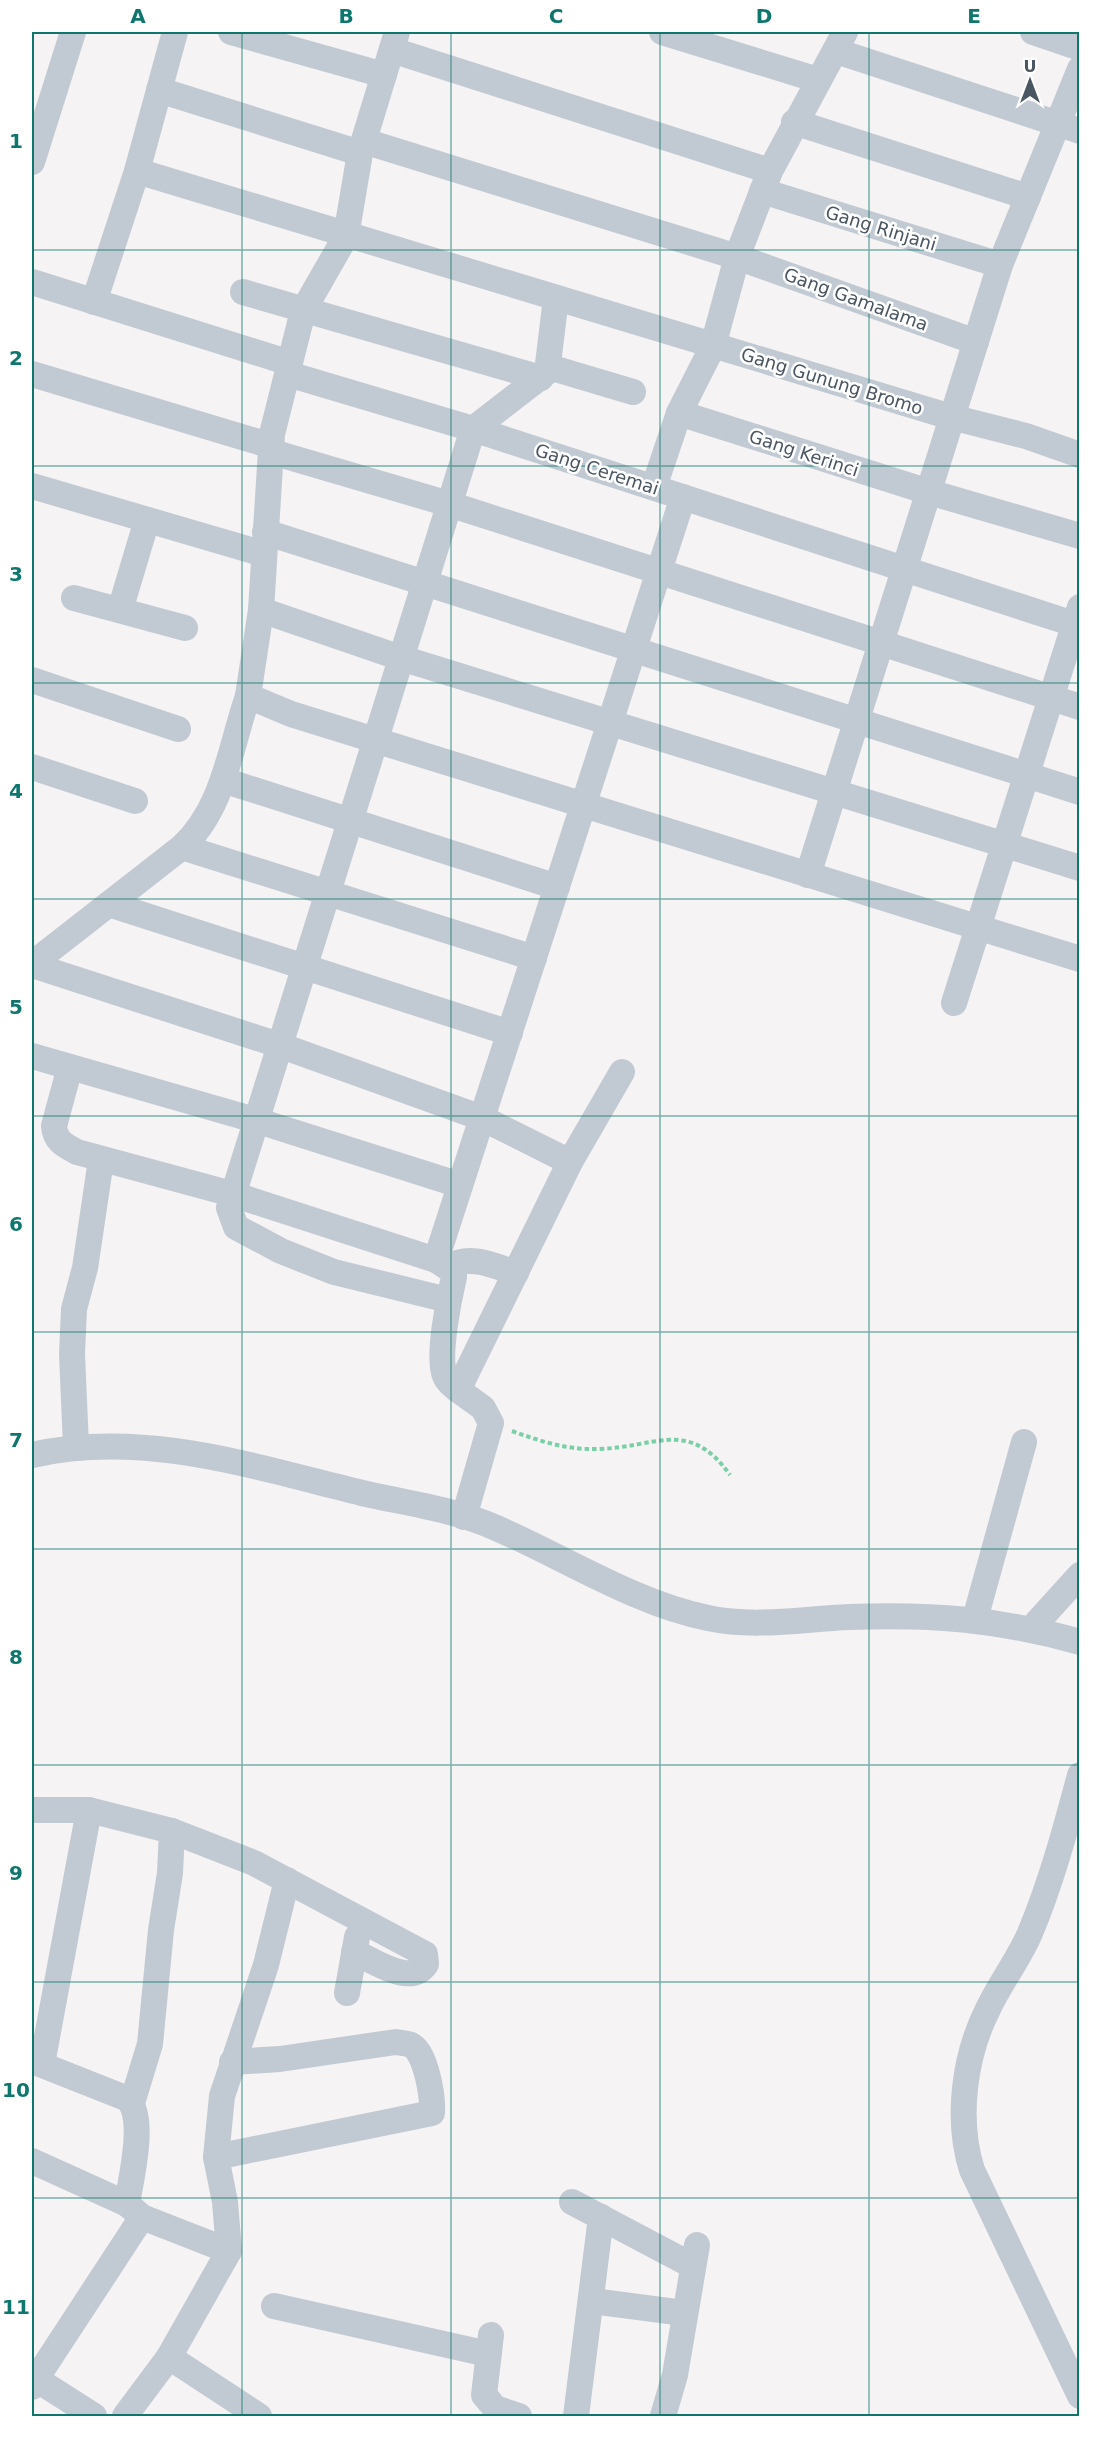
<svg xmlns="http://www.w3.org/2000/svg" width="1111" height="2448" font-family="'DejaVu Sans',sans-serif">
  <style>
    .lines { fill: none; stroke-linecap: round; stroke-linejoin: round }
    .path { stroke: #7ad0a6; stroke-width: 4; stroke-dasharray: 4.5 3; stroke-linecap: butt }
    .minor { stroke: #c1cad2; stroke-width: 26 }
    .grid { fill: none; stroke: #0f766e; stroke-width: 1.5; stroke-opacity: 0.55 }
    .labels { text-anchor: middle; dominant-baseline: central; stroke-width: 5; stroke-linejoin: round; paint-order: stroke }
    .street-label { font-size: 18px; fill: #4a5661; stroke: #fff }
    .neatline { fill: none; stroke: #0f766e; stroke-width: 2 }
    .grid-label { font-size: 20px; text-anchor: middle; font-weight: bold; fill: #0f766e }
  </style>
  <rect width="100%" height="100%" fill="#f5f3f3"/>
  <g class="lines">
    <path class="path" d="M512,1431C540,1441 566,1450 597,1449C655,1448 689,1417 730,1475"/>
    <g class="minor">
      <polyline points="231,32 384,75"/>
      <polyline points="397,32 360,153 346,236 303,311 272,434 261,610 248,696 291,714 1080,959"/>
      <polyline points="662,32 818,80"/>
      <polyline points="1033,32 1080,48"/>
      <polyline points="392,50 770,171"/>
      <polyline points="836,51 1080,131"/>
      <polyline points="159,90 360,153"/>
      <polyline points="794,122 1028,197"/>
      <polyline points="364,141 737,257 976,342"/>
      <polyline points="32,162 73,32"/>
      <polyline points="137,171 951,417 1026,436 1080,455"/>
      <polyline points="762,191 1000,265"/>
      <polyline points="32,282 290,363"/>
      <polyline points="243,292 541,378"/>
      <polyline points="94,302 137,171 175,32"/>
      <polyline points="549,367 633,392"/>
      <polyline points="32,374 272,446"/>
      <polyline points="288,374 473,429 1080,626"/>
      <polyline points="679,413 929,492 1080,536"/>
      <polyline points="272,452 449,504 1080,707"/>
      <polyline points="32,486 264,554"/>
      <polyline points="654,487 679,413 713,346 737,257 770,171 845,32"/>
      <polyline points="265,532 1080,792"/>
      <polyline points="74,598 185,628"/>
      <polyline points="120,610 147,520"/>
      <polyline points="261,610 401,658 1080,868"/>
      <polyline points="32,680 178,729"/>
      <polyline points="32,767 135,801"/>
      <polyline points="223,780 557,887"/>
      <polyline points="182,847 534,958"/>
      <polyline points="808,875 1000,265 1080,69"/>
      <polyline points="109,904 510,1033"/>
      <path d="M32,964L182,847C224,808 230,748 248,696"/>
      <polyline points="32,965 279,1045 482,1118 570,1162"/>
      <polyline points="954,1003 1080,607"/>
      <polyline points="32,1056 255,1120 460,1185"/>
      <path d="M70,1067L54,1126C55,1141 64,1145 77,1152L232,1194L436,1260L451,1270L454,1277C449,1298 437,1357 445,1376C448,1383 453,1386 458,1390L570,1162L622,1072"/>
      <polyline points="436,1260 683,497"/>
      <path d="M448,1267C470,1254 492,1265 516,1273"/>
      <polyline points="448,1300 334,1272 281,1251 236,1227 229,1208 473,429 547,372 556,298"/>
      <polyline points="458,1390 483,1408 491,1423 464,1517"/>
      <polyline points="76,1446 72,1354 74,1309 85,1268 101,1160"/>
      <path d="M32,1455C142,1429 255,1467 362,1493C405,1503 453,1509 494,1527C562,1556 636,1604 708,1618C755,1628 801,1619 849,1617C933,1614 998,1619 1080,1642"/>
      <polyline points="975,1619 1024,1442"/>
      <polyline points="1031,1629 1080,1575"/>
      <path d="M1080,1775C1066,1828 1051,1883 1030,1933C1019,1959 1000,1983 988,2009C964,2056 956,2120 972,2170L1080,2396"/>
      <polyline points="32,1810 89,1810 172,1831 170,1873 161,1930 150,2044 132,2103"/>
      <path d="M172,1831L254,1863L425,1954L426,1964C410,1987 375,1961 354,1952"/>
      <polyline points="347,1993 357,1937"/>
      <path d="M32,2061L128,2099C146,2119 131,2178 127,2204"/>
      <polyline points="42,2064 89,1810"/>
      <path d="M216,2157L432,2113C433,2097 426,2052 411,2045C407,2043 400,2043 396,2042L280,2059L232,2062"/>
      <polyline points="32,2161 127,2204 142,2217 229,2251"/>
      <polyline points="572,2202 693,2266"/>
      <polyline points="592,2301 684,2313"/>
      <polyline points="274,2306 488,2354"/>
      <polyline points="491,2335 484,2395 495,2408 519,2416"/>
      <polyline points="169,2357 229,2251 225,2202 216,2157 222,2096 266,1965 287,1880"/>
      <polyline points="36,2379 142,2217"/>
      <polyline points="32,2387 36,2379 94,2416"/>
      <polyline points="125,2416 169,2357 259,2416"/>
      <polyline points="576,2416 601,2217"/>
      <polyline points="663,2416 675,2375 697,2245"/>
    </g>
  </g>
  <path class="grid" d="M242,32V2416M451,32V2416M660,32V2416M869,32V2416M32,250H1080M32,466H1080M32,683H1080M32,899H1080M32,1116H1080M32,1332H1080M32,1549H1080M32,1765H1080M32,1982H1080M32,2198H1080"/>
  <g class="labels">
    <g class="street-label">
      <text transform="translate(881 228) rotate(17)">Gang Rinjani</text>
      <text transform="translate(856 299) rotate(20)">Gang Gamalama</text>
      <text transform="translate(832 381) rotate(17)">Gang Gunung Bromo</text>
      <text transform="translate(804 453) rotate(18)">Gang Kerinci</text>
      <text transform="translate(597 469) rotate(18)">Gang Ceremai</text>
    </g>
  </g>
  <rect width="1111" height="2448" fill="none" stroke="#ffffff" stroke-width="66"/>
  <g transform="translate(1030 81)" stroke="#ffffff" stroke-width="4.5" paint-order="stroke">
  <path d="M0-4.5L10 22L0 15L-10 22Z" fill="#4a5661"/>
  <text y="-9" font-size="16" font-weight="bold" text-anchor="middle" fill="#4a5661">U</text>
  </g>
  <rect x="33" y="33" width="1045" height="2382" class="neatline"/>
  <g class="grid-label">
    <text x="138" y="23">A</text>
    <text x="346" y="23">B</text>
    <text x="556" y="23">C</text>
    <text x="764" y="23">D</text>
    <text x="974" y="23">E</text>
    <text x="16" y="148">1</text>
    <text x="16" y="365">2</text>
    <text x="16" y="581">3</text>
    <text x="16" y="798">4</text>
    <text x="16" y="1014">5</text>
    <text x="16" y="1231">6</text>
    <text x="16" y="1447">7</text>
    <text x="16" y="1664">8</text>
    <text x="16" y="1880">9</text>
    <text x="16" y="2097">10</text>
    <text x="16" y="2314">11</text>
  </g>
</svg>
